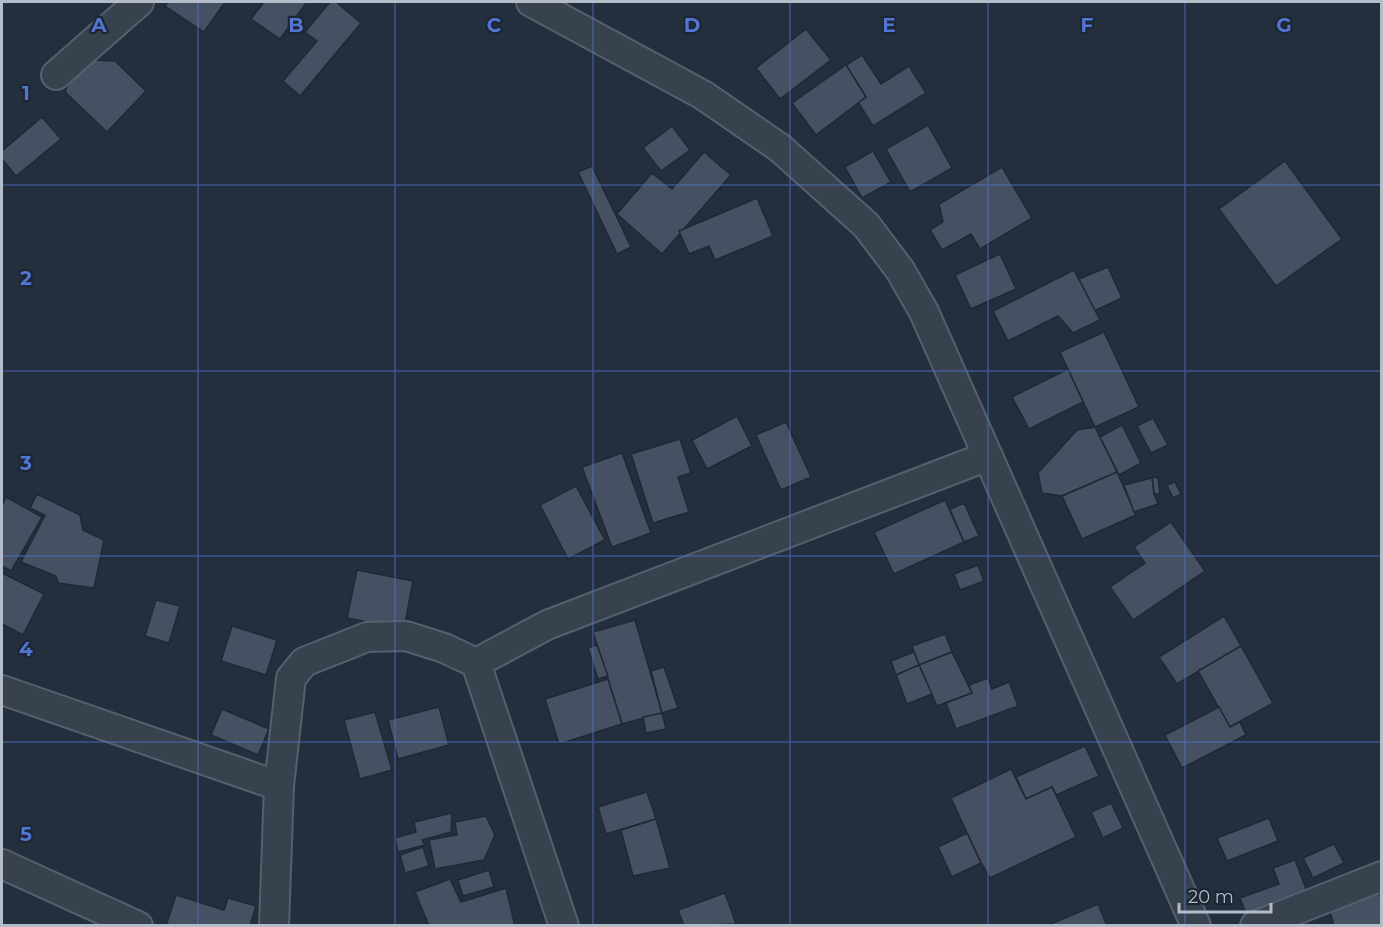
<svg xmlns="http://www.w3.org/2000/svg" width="1383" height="927" font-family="Montserrat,sans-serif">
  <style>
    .building { fill: #455162; stroke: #1f2835; stroke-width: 1.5 }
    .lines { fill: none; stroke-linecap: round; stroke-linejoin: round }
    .minor-casing { stroke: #565f6c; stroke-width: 32 }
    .minor { stroke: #38414e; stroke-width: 28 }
    .grid { fill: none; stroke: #5274d3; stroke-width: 1.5; stroke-opacity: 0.55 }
    .grid-label { font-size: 20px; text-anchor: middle; font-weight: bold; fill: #5274d3; stroke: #1d2633; stroke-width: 4.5; stroke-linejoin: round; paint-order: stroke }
  </style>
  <rect width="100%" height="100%" fill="#242f3e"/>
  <g class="building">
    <polygon points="168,2 225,2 204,32 165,6"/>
    <polygon points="264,2 307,2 280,39 251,19"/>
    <polygon points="330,2 336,2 361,23 300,96 283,81 317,41 305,32"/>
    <polygon points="806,29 831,60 780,99 756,68"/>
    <polygon points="862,55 881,84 909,66 926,93 873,126 858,102 866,97 846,65"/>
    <polygon points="97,60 115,61 146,91 107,132 65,92 72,73 85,62"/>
    <polygon points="846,65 866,97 816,135 792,103"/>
    <polygon points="42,117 61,139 16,176 2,159 2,151"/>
    <polygon points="928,125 952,168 910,192 886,149"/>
    <polygon points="672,126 690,150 661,171 643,148"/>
    <polygon points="873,151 891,182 862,198 845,167"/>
    <polygon points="704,152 731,175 662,254 617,214 652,173 672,189"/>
    <polygon points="1285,161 1342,239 1276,286 1219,209"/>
    <polygon points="592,166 631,247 617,254 578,172"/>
    <polygon points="1002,167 1032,218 980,249 971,234 942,250 930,230 943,222 939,204"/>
    <polygon points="757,198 773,236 715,260 709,246 689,254 679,231"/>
    <polygon points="1000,254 1016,289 971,309 955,275"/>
    <polygon points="1108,267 1122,298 1094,311 1079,279"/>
    <polygon points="1074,270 1100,320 1073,333 1058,316 1008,341 993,311"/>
    <polygon points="1104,332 1139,407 1095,427 1060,352"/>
    <polygon points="1068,369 1083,402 1029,429 1012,397"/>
    <polygon points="737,416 752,446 707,469 692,440"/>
    <polygon points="1153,418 1168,445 1151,453 1137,426"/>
    <polygon points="786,422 811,477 781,490 756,435"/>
    <polygon points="1122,425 1141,463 1119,475 1100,437"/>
    <polygon points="1095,427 1117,472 1062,496 1042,493 1038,473 1077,430"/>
    <polygon points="680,439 691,473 678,477 689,512 653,523 631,454"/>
    <polygon points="622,453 651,533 612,547 582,467"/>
    <polygon points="1117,472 1136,515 1082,539 1062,496"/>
    <polygon points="1158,477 1160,494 1154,494 1152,478"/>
    <polygon points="1152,478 1154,494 1158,504 1134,512 1124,485"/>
    <polygon points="1175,482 1181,494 1173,498 1167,485"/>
    <polygon points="576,486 605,540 568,559 540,505"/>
    <polygon points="37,494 80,515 83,530 104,540 94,588 58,583 56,576 21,562 45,515 30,508"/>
    <polygon points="6,497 42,517 11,571 2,566 2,506"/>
    <polygon points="945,500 964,542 894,574 874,532"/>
    <polygon points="964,503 979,536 964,542 950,509"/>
    <polygon points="1171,522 1205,571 1133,620 1110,587 1145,563 1134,547"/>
    <polygon points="978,565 984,581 960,590 954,574"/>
    <polygon points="357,570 413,581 404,629 347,618"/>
    <polygon points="2,573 44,594 23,635 2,624"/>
    <polygon points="156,600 180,606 169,643 145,636"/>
    <polygon points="1224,616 1241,646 1177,684 1159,657"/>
    <polygon points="635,620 662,713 622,724 593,632"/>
    <polygon points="232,626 277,640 266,675 221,661"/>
    <polygon points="945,634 952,652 919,665 912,646"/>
    <polygon points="597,645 608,676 598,679 588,648"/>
    <polygon points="1241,646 1273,703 1230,727 1198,671"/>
    <polygon points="914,652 919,665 896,675 891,661"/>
    <polygon points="952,652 972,693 937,706 919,665"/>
    <polygon points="919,665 932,694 907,704 896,675"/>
    <polygon points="664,667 678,708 662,713 651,671"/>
    <polygon points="988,678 992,689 1009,682 1018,706 956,729 946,703 972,693 969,685"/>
    <polygon points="608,679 622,724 559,744 545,699"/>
    <polygon points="439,707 449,745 398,759 388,720"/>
    <polygon points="1219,707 1230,727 1240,722 1246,735 1182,768 1165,735"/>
    <polygon points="222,709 269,729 258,755 211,735"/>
    <polygon points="375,712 392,770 360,779 344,720"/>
    <polygon points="662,713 666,729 646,733 643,717"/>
    <polygon points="1085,746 1099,776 1056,795 1052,787 1026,799 1016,777"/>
    <polygon points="1011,769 1026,799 1052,787 1076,837 990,878 981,863 951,798"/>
    <polygon points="647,792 656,819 606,834 598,807"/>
    <polygon points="1111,803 1123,828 1103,838 1091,812"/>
    <polygon points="452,813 451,832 422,840 425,845 398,852 395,838 416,832 414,822"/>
    <polygon points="486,816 495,835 484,860 435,869 429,840 457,835 455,822"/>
    <polygon points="1269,818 1278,841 1227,861 1217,838"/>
    <polygon points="656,819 670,868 633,876 621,830"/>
    <polygon points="967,833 981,863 952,877 938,847"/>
    <polygon points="1334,844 1344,863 1313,878 1303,858"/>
    <polygon points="423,847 429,866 405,873 400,855"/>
    <polygon points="1295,860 1308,894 1247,916 1240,898 1279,884 1273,868"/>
    <polygon points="489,870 494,887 463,896 458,880"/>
    <polygon points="450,879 461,902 506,888 515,926 429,926 415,892"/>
    <polygon points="1378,889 1382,900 1382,926 1334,926 1328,905"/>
    <polygon points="725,893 736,924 684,926 678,910"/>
    <polygon points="176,895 224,910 228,898 256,906 250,926 166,926"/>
    <polygon points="1098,904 1107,926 1046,926"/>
  </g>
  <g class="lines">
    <defs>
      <g id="minor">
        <polyline points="531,2 703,95 780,148 866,225 900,270 924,312 1196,926"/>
        <polyline points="56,75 139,2"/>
        <polyline points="476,663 564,926"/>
        <polyline points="2,690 279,786"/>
        <polyline points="2,864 138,926"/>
        <polyline points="274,926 279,786 291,678 304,662 367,637 406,636 444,648 476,663 547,625 988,456"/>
        <polyline points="1255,926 1382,876"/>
      </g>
    </defs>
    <use href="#minor" class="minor-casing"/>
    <use href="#minor" class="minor"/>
  </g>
  <path class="grid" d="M198,2V926M395,2V926M593,2V926M790,2V926M988,2V926M1185,2V926M2,185H1382M2,371H1382M2,556H1382M2,742H1382"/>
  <g class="grid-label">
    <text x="99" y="32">A</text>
    <text x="296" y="32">B</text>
    <text x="494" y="32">C</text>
    <text x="692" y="32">D</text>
    <text x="889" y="32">E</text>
    <text x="1087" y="32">F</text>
    <text x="1284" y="32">G</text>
    <text x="26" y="100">1</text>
    <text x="26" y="285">2</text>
    <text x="26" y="470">3</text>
    <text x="26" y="656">4</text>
    <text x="26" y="841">5</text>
  </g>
  <rect width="1383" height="927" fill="none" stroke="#b4bcc9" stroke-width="6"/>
  <path d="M1179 903v9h92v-9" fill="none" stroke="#b4bcc9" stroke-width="3"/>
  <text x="1188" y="903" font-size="18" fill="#b4bcc9" stroke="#1d2633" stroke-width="4.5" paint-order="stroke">20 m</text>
</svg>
